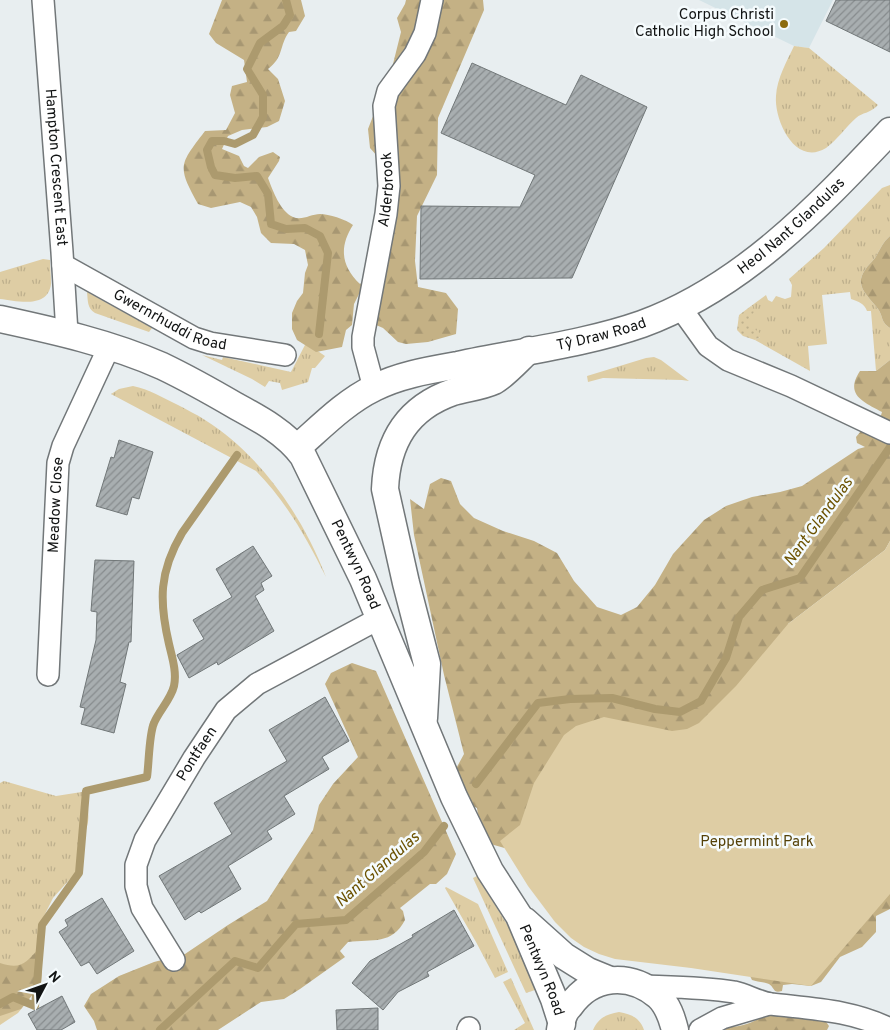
<svg xmlns="http://www.w3.org/2000/svg" width="890" height="1030" font-family="Overpass,sans-serif">
  <style>
    .built { fill: #d5e4e8 }
    .grass { fill: url(#grass-tufts) }
    .forest { fill: url(#forest-firs) }
    .park { fill: #decda4 }
    .garden { fill: url(#garden-dots) }
    .lines { fill: none; stroke-linecap: round; stroke-linejoin: round }
    .stream { stroke: #ac9a6e; stroke-width: 8 }
    .building { fill: url(#building-hatch); stroke: #717778 }
    .minor-casing { stroke: #727779; stroke-width: 24 }
    .tertiary-casing { stroke: #727779; stroke-width: 29 }
    .minor { stroke: #fff; stroke-width: 21 }
    .tertiary { stroke: #fff; stroke-width: 26 }
    .poi-dot { fill: #8c6c0e; stroke: #f5fbfd; stroke-width: 2 }
    .labels { text-anchor: middle; dominant-baseline: central; stroke-width: 5; stroke-linejoin: round; paint-order: stroke }
    .poi-label { font-size: 15px; fill: #121414; stroke: #f5fbfd; text-anchor: end }
    .street-label { font-size: 15px; fill: #121414; stroke: #f5fbfd }
    .park-label { font-size: 15px; fill: #554107; stroke: #f5fbfd }
    .water-label { font-size: 16px; font-style: italic; fill: #6c5200; stroke: #f5fbfd }
  </style>
  <defs>
    <pattern id="grass-tufts" width="24" height="20" patternUnits="userSpaceOnUse" patternTransform="scale(1.25)"><rect width="24" height="20" fill="#decda4"/><path d="M3 7l-1-3M5 7V3M7 7l1-3M15 17l-1-3M17 17v-4M19 17l1-3" fill="none" stroke="#bdaf8c"/></pattern>
    <pattern id="forest-firs" width="22" height="20" patternUnits="userSpaceOnUse" patternTransform="scale(1.25)"><rect width="22" height="20" fill="#c4b185"/><path d="M5 1l3.5 6h-7zM16 11l3.5 6h-7z" fill="#a79772"/></pattern>
    <pattern id="garden-dots" width="8" height="8" patternUnits="userSpaceOnUse" patternTransform="scale(1.25)"><rect width="8" height="8" fill="#decda4"/><path d="M2 2h.1M6 6h.1" fill="none" stroke="#bdaf8c" stroke-width="1.8" stroke-linecap="round"/></pattern>
    <pattern id="building-hatch" width="6" height="6" patternUnits="userSpaceOnUse" patternTransform="scale(1.25)"><rect width="6" height="6" fill="#a8aeb0"/><path d="M-1 1l2-2M0 6l6-6M5 7l2-2" fill="none" stroke="#878c8e"/></pattern>
  </defs>
  <rect width="100%" height="100%" fill="#e8eef0"/>
  <polygon class="built" points="699,0 833,0 809,48 794,46"/>
  <g class="grass">
    <path d="M794,46L809,48L878,105C869,114 863,112 856,118C846,127 837,140 826,148C795,167 774,120 776,96C777,78 787,61 794,46Z"/>
    <path d="M890,185V236C882,243 880,250 875,258C872,262 867,266 865,270C853,287 870,297 878,309C884,318 880,321 890,328V360L876,371L871,311H867C864,303 859,302 851,299L850,292L822,295L827,344L808,346L810,371L755,340L760,337L749,330V318L753,307L751,306L766,295L768,300L772,302L776,296L785,299L791,297L792,285L789,279L824,248L882,188Z"/>
    <path d="M43,259L50,260C50,268 51,276 51,284C48,309 17,301 0,299V272Z"/>
    <path d="M87,292L89,293L152,328L149,332L95,313C87,308 88,301 87,292Z"/>
    <polygon points="306,343 325,356 315,368 312,368 308,382 282,390 280,383 269,381 265,387 252,379 202,355 222,360 223,357 291,372"/>
    <polygon points="654,357 661,360 689,381 682,380 603,378 588,382 587,376 646,358"/>
    <path d="M133,386C149,389 163,398 178,405C187,410 196,414 205,420C261,455 303,517 326,577C307,539 286,501 256,471L111,394L119,389Z"/>
    <path d="M4,781L56,796L88,791C86,809 93,821 82,837L83,848L78,874L75,877L70,879L53,898L38,928L42,960L41,984L18,1013L0,1025V783Z"/>
    <polygon points="477,876 520,945 538,989 526,993 473,878"/>
    <polygon points="446,887 478,904 508,972 495,978 476,942 445,888"/>
    <polygon points="511,978 534,1030 514,1030 525,1023 503,982"/>
    <path d="M619,1012C631,1014 640,1018 644,1030H593C598,1018 607,1014 619,1012Z"/>
  </g>
  <g class="forest">
    <path d="M222,0H301L305,16L296,31L289,32C279,46 284,57 268,69L278,79L285,101L279,121L267,127L242,130L228,136L222,149L239,156L244,166L248,168L259,157L273,152L280,157L279,161L268,178C273,191 280,211 293,217C302,221 311,214 320,214C329,214 345,219 353,225C339,247 341,266 360,284L370,277L383,200L378,157L370,148L368,129L377,106L392,78L393,64L401,32L397,18L405,4L406,0H483L484,10L438,118L437,175L417,216L415,261L418,287L446,293L458,309L456,334L428,342L406,344L398,342L383,328L360,318L359,294L354,304L352,325L346,330L342,347L316,352L297,340L292,329V313L297,301L303,293L305,273L308,265L305,250L294,244L271,243L261,233L257,217L251,207L240,202L211,208L198,204C177,166 179,165 205,131L226,130L235,113L230,95L232,86L247,82L244,60L216,43L209,34Z"/>
    <path d="M890,236V328C880,321 884,318 878,309C870,297 853,287 865,270C867,266 872,262 875,258C880,250 882,243 890,236Z"/>
    <path d="M890,360V541L885,550L788,624L786,667L508,849L487,843C482,834 485,830 482,823C479,816 478,817 477,808L466,803L452,776L464,754L444,675L414,535L410,499L424,509L430,484L441,478L451,481L460,504L474,518L503,531L534,541L557,553L574,581L597,607L621,615L637,607L655,585L673,554L704,520L726,506L752,497L780,492L802,486L858,449L865,447L857,443L856,437L861,431L879,422L882,412C864,402 844,395 860,371H876Z"/>
    <path d="M352,663L376,671L456,854L447,874L436,884H430L400,908L403,911L405,920C392,945 373,939 348,942L340,951L345,957L300,989L284,999L261,1002L218,1030H97L94,1021L84,1006L91,994L119,976L154,962L185,954L228,925L267,901L313,830L319,805L333,784L358,757L325,684L331,673Z"/>
    <path d="M890,861V909L876,916V932L862,947L840,957L821,982L811,986L792,984L783,985L782,991C773,994 775,988 769,984C765,982 757,982 752,980L748,972Z"/>
    <path d="M39,948L42,967L41,984L21,1009L0,1016V963C21,970 26,963 39,948Z"/>
    <path d="M767,1014L822,1016L829,1026L827,1030H725L728,1027C743,1027 754,1022 767,1014Z"/>
  </g>
  <polygon class="park" points="890,541 890,894 811,986 691,968 615,959 599,954 584,947 571,938 555,922 528,886 500,841 520,825 534,783 564,735 576,726 604,717 672,731 687,729 699,723 736,686 788,624 885,550"/>
  <polygon class="garden" points="751,306 753,307 754,312 749,318 750,324 750,329 756,330 761,334 760,337 755,340 743,336 737,330 739,315"/>
  <g class="lines">
    <g class="stream">
      <polyline points="286,0 290,15 283,26 260,43 247,69 263,95 263,117 253,135 235,144 224,141 212,141 207,150 211,167 215,175 235,178 257,176 268,194 271,224 286,229 305,228 320,236 328,253 319,334"/>
      <polyline points="476,784 538,703 570,699 612,698 655,709 680,712 701,701 726,658 739,617 762,590 800,578 890,447"/>
      <path d="M0,1004L13,997L35,1006L42,925L79,873L86,791L147,777C149,763 149,734 154,723C159,711 171,699 174,686C177,672 172,657 169,644C159,601 159,572 182,533L237,455"/>
      <polyline points="160,1030 235,961 258,968 296,924 346,920 424,852 444,826"/>
    </g>
  </g>
  <g class="building">
    <polygon points="836,0 890,0 890,52 826,21"/>
    <polygon points="472,63 566,105 581,75 647,107 572,278 420,279 421,206 520,207 535,175 441,133"/>
    <polygon points="119,440 153,452 139,499 132,497 127,515 96,506 111,457 114,458"/>
    <polygon points="253,546 272,576 261,583 264,590 255,596 274,631 218,665 217,662 189,678 177,655 204,639 193,620 232,597 216,569"/>
    <polygon points="95,560 134,561 131,642 129,642 120,682 126,684 114,733 81,724 85,708 80,707 96,640 97,612 91,611"/>
    <polygon points="325,697 349,741 322,757 329,769 284,796 295,814 267,831 272,839 228,866 241,889 201,913 199,911 185,920 159,876 232,834 214,803 287,761 269,730"/>
    <polygon points="102,898 134,951 97,974 89,962 81,966 59,932 68,926 65,920"/>
    <polygon points="454,910 474,946 427,972 429,976 398,992 383,1010 352,983 370,961 413,937 412,935"/>
    <polygon points="62,996 75,1022 61,1030 37,1030 28,1014"/>
    <polygon points="378,1008 378,1030 337,1030 336,1010"/>
  </g>
  <g class="lines">
    <defs>
      <g id="minor">
        <path id="s1" d="M43,0L62,252L67,333"/>
        <path id="s2" d="M63,265L194,338L210,343L285,355"/>
        <polyline points="680,307 708,346 728,360 791,386 890,433"/>
        <path id="s3" d="M374,388L363,347V337L386,214L389,186L384,106L388,91L415,54L425,33L432,0"/>
        <path id="s4" d="M48,675L58,463L63,446L109,347"/>
        <path id="s5" d="M174,960L142,908L136,886V865L145,840L194,758L226,710L257,684L380,618"/>
        <path d="M643,986C673,987 704,987 734,992C747,995 758,1002 771,1004C813,1009 851,1010 890,1029"/>
        <polyline points="468,1030 469,1028"/>
        <polyline points="700,1030 722,1018 769,1004"/>
      </g>
      <g id="tertiary">
        <path id="s6" d="M0,319C55,331 110,343 162,366C187,378 212,392 236,406C260,419 286,433 303,456L363,579L454,797L490,871L519,916L554,999L562,1024"/>
        <path id="s7" d="M297,448C321,427 345,402 374,388C399,375 430,370 458,365C518,352 585,344 642,324C743,287 818,207 890,131"/>
        <path d="M424,718L427,664L406,583L385,489C387,442 407,408 453,392C466,388 481,387 494,381C504,376 520,358 529,350"/>
        <polyline points="525,921 564,956 588,971 610,980"/>
        <path d="M560,1030C561,1025 562,1019 564,1015C565,1012 568,1008 570,1006C592,975 629,972 658,996C668,1005 672,1018 675,1030"/>
      </g>
    </defs>
    <use href="#minor" class="minor-casing"/>
    <use href="#tertiary" class="tertiary-casing"/>
    <use href="#minor" class="minor"/>
    <use href="#tertiary" class="tertiary"/>
  </g>
  <circle class="poi-dot" cx="784" cy="24" r="5"/>
  <g class="labels">
    <g class="poi-label">
      <text x="774" y="15">Corpus Christi<tspan x="774" dy="17">Catholic High School</tspan></text>
    </g>
    <g class="street-label">
      <text stroke="none"><textPath href="#s1" startOffset="168">Hampton Crescent East</textPath></text>
      <text stroke="none"><textPath href="#s3" startOffset="202">Alderbrook</textPath></text>
      <text stroke="none"><textPath href="#s7" startOffset="554">Heol Nant Glandulas</textPath></text>
      <text stroke="none"><textPath href="#s2" startOffset="121">Gwernrhuddi Road</textPath></text>
      <text stroke="none"><textPath href="#s7" startOffset="332">Tŷ Draw Road</textPath></text>
      <text stroke="none"><textPath href="#s4" startOffset="170">Meadow Close</textPath></text>
      <text stroke="none"><textPath href="#s6" startOffset="458">Pentwyn Road</textPath></text>
      <text stroke="none"><textPath href="#s5" startOffset="232">Pontfaen</textPath></text>
      <text stroke="none"><textPath href="#s6" startOffset="905">Pentwyn Road</textPath></text>
    </g>
    <g class="park-label">
      <text x="757" y="842">Peppermint Park</text>
    </g>
    <g class="water-label">
      <text transform="translate(819 522) rotate(-54)">Nant Glandulas</text>
      <text transform="translate(378 870) rotate(-41)">Nant Glandulas</text>
    </g>
  </g>
  <g transform="translate(45 985) rotate(49)" stroke="#f5fbfd" stroke-width="4" paint-order="stroke">
  <path d="M0-4L9 19L0 12L-9 19Z" fill="#121414"/>
  <text y="-8" font-size="14" font-weight="bold" text-anchor="middle" fill="#121414">N</text>
  </g>
</svg>
